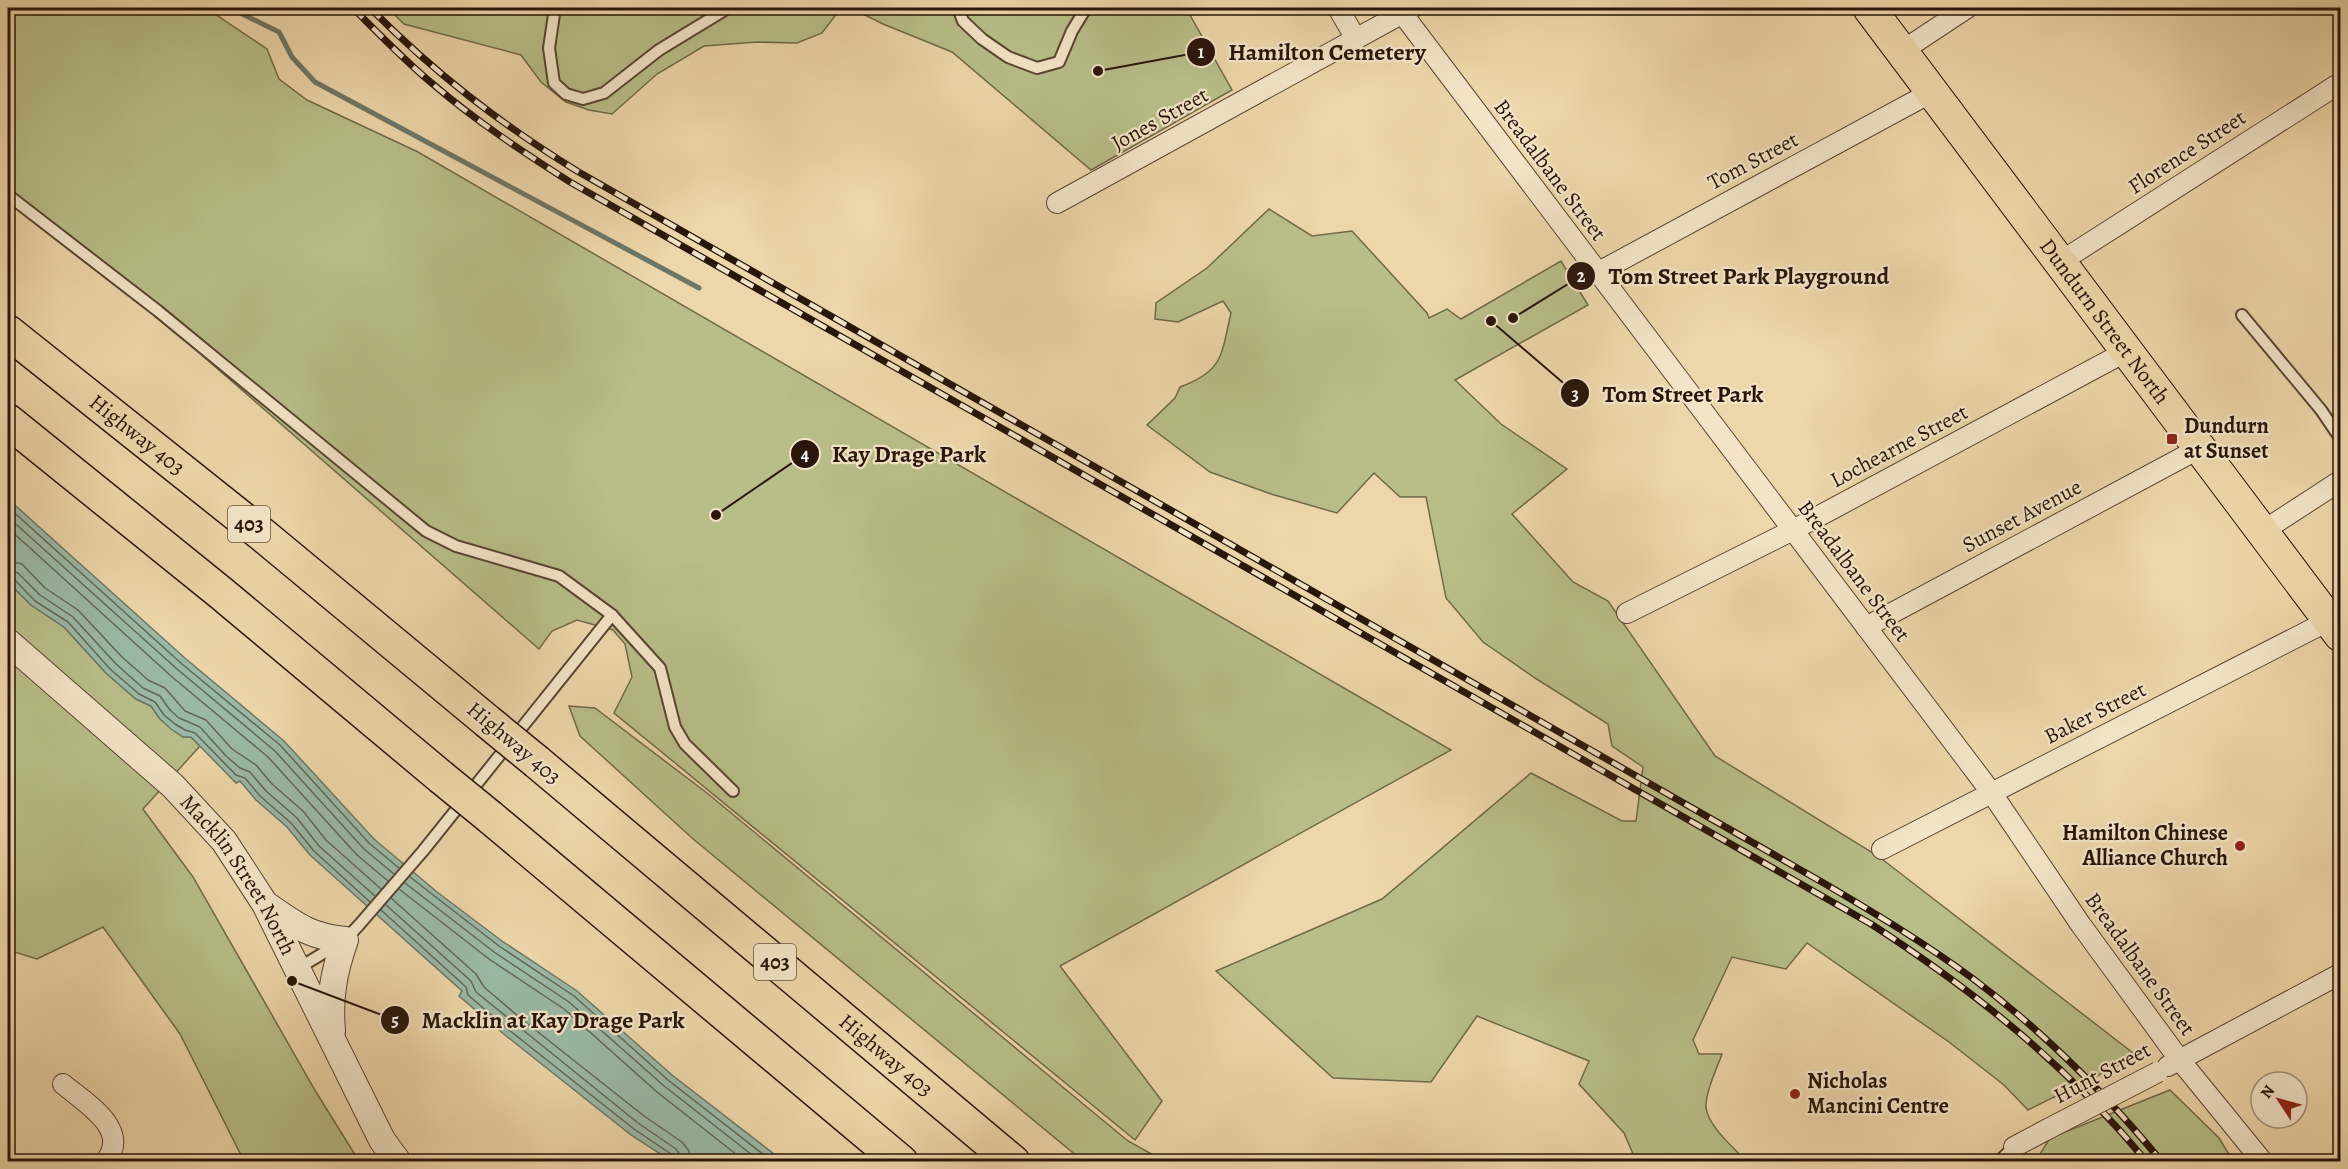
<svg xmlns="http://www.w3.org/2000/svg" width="2348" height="1169" font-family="Alegreya,serif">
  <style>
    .green { fill: #b8be88; stroke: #706a49; stroke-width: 1.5 }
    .water { fill: #9ab9a5; stroke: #6d7767; stroke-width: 1.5 }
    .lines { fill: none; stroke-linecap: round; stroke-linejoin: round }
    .shore { stroke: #626758; stroke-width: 1.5 }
    .stream { stroke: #6d7767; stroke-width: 5 }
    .service-casing { stroke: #5a4532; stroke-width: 14 }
    .minor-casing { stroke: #5a4532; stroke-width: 22 }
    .tertiary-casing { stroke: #5a4532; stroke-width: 28 }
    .primary-casing { stroke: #29150a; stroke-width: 34 }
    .motorway-casing { stroke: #29150a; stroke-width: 36 }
    .service { stroke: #f3e4c7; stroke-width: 10 }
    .minor { stroke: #f3e4c7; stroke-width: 20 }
    .tertiary { stroke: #f3e4c7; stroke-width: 26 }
    .primary { stroke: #edd6a9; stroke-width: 32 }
    .motorway { stroke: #edd6a9; stroke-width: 33 }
    .rail-casing { stroke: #29150a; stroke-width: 7 }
    .rail { stroke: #f3e4c7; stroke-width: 4.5; stroke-dasharray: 14; stroke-linecap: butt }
    .minor-bridge-casing { stroke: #5a4532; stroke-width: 22; stroke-linecap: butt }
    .motorway-bridge-casing { stroke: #29150a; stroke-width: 36; stroke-linecap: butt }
    .minor-bridge { stroke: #f3e4c7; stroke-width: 20 }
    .motorway-bridge { stroke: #edd6a9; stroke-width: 33 }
    .poi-dot { fill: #8f2418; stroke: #f3e4c7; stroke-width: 2 }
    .labels { text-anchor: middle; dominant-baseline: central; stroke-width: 4.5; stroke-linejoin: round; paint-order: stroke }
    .shield { fill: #f3e4c7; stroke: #665343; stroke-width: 1.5 }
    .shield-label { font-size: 21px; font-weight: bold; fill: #29150a }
    .street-label { font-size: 22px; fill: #29150a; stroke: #f3e4c7 }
    .poi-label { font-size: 22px; font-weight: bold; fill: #29150a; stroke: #f3e4c7; text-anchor: start }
    .leader { fill: none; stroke: #29150a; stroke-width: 2 }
    .callout-dot { fill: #29150a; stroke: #f3e4c7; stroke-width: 2 }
    .mark-label { font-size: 18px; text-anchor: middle; font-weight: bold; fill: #fff }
    .callout-label { font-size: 24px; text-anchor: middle; font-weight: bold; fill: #29150a; stroke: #f3e4c7; stroke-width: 4.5; stroke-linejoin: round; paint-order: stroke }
  </style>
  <rect width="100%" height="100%" fill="#edd6a9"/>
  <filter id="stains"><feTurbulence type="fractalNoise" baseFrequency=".00333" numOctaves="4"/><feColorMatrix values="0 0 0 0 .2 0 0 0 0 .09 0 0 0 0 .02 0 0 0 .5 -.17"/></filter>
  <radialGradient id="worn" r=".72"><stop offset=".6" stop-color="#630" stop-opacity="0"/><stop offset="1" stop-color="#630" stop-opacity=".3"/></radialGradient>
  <g class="green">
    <polygon points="8,8 206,8 267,49 279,79 307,100 418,152 1451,750 1060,966 1162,1101 1135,1140 614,713 632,677 625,644 613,630 577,620 552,631 539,649 70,240 8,199"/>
    <polygon points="388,8 841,8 822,33 797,43 757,42 704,46 657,74 612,114 589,110 566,102 541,82 521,55 404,24"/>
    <polygon points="851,8 1186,8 1232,90 1091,170 952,52 883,24"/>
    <path d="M1269,209L1312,236L1352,231L1427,313L1429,318L1447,309L1461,319L1561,261L1588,305L1455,380L1501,424L1567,469L1512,514L1573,582L1608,601L1715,756L1878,856L2137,1056L2028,1110L2004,1085L1949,1042L1807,943L1786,969L1732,957L1693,1040L1699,1054H1722C1717,1068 1705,1093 1706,1108C1709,1127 1734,1148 1746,1161H1636L1624,1133L1579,1084L1589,1061L1477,1016L1431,1082L1333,1078L1216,971L1382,899L1531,773L1622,821H1636L1643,767L1612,746L1608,724L1535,678L1483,642L1446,598L1426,497H1400L1374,473L1337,513L1271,494L1210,472L1147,425L1175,398L1180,387C1224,371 1221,355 1231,313L1223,301L1178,322L1155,319L1156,303L1207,268Z"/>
    <polygon points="8,582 31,605 64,627 106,673 136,699 151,706 160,719 183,737 191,737 200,746 143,809 193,877 316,1092 359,1161 244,1161 180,1034 103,927 37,959 8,950"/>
    <polygon points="569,706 595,708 707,793 1128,1141 1164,1161 1083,1161 692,838 580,736"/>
    <polygon points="2170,1090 2219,1138 2233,1161 2035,1162 2050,1138"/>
  </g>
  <polygon class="water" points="8,499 186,659 284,741 374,839 437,892 502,941 577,991 672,1075 783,1161 671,1161 631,1135 505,1035 459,996 462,991 310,855 287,827 256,800 240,781 236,783 191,737 183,737 171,729 160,719 151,706 136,699 123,688 106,673 64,627 31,605 8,582"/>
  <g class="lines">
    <g class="shore">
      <polyline points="8,507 182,664 280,745 369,843 399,868"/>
      <polyline points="8,517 177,669 275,751 364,849 394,874"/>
      <polyline points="8,528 171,676 268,757 357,855 388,881"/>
      <polyline points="8,561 22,564 45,588 78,610 122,657 138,671 148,680 165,688 185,711 206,720 232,749 256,765 272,784 303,811 326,840 381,889"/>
      <polyline points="8,570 18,573 40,595 73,617 116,664 143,688 160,696 170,710 179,718 200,727 226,756 240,768 250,772 266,791 297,818 319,846 375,896"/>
      <polyline points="8,577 14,579 35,601 68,622 110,669 139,694 155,702 164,715 175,724 185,730 195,733 236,775 245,778 260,796 291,823 314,851 370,902"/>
      <polyline points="410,877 499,946 574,996 668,1080 773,1162"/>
      <polyline points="405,883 494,952 569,1002 663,1085 761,1162"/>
      <polyline points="399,889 489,959 564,1009 657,1092 746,1162"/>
      <polyline points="391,898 476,974 484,987 519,1017 644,1116 682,1142 689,1151 690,1162"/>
      <polyline points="386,905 471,981 476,992 638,1123 676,1149 680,1155 681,1162"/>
      <polyline points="381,910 466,987 468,995 509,1030 634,1129 671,1154 674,1162"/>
    </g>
    <polyline class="stream" points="235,8 238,12 279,32 292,57 315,82 699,288"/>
    <defs>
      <g id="service">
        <polyline points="555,8 549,48 554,83 566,94 583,99 604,93 659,50 728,8"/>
        <polyline points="958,8 963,21 982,39 1008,57 1037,68 1059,62 1072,31 1086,8"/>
        <polyline points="8,195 158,311 426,531 456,546 559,576 612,615 660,668 675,727 685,744 733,791"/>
        <polyline points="2242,315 2321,410 2340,438"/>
        <polyline points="297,969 345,940 359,925 423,851 612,615"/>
        <polyline points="1998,1162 2014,1147"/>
      </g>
      <g id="minor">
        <polyline points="1338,8 1356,39"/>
        <polyline points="1402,13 1991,792 2081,925 2179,1059 2263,1162"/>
        <polyline points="1902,51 1967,8"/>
        <polyline points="1057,203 1412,8"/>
        <polyline points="2060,262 2340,83"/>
        <polyline points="1597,273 1932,92"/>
        <polyline points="2263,531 2340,481"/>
        <polyline points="1627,613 1793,530 2127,351"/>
        <polyline points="1866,627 2200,448"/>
        <polyline points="1882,849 2330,620"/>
        <polyline points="2168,1066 2340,974"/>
        <path d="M63,1084C85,1103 132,1129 105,1162"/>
        <polyline points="2014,1147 2046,1130"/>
      </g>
      <g id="tertiary">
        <path id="s1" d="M8,642L173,786L224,841L265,904L382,1140L398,1162"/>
        <path d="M268,906C297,926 309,936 345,940C334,971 329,998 332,1031"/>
      </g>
      <g id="primary">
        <path id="s2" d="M1869,8L2340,635"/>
      </g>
      <g id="motorway">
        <path id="s3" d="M8,332L264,536L487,721"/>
        <polyline points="8,421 221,593 441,777"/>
        <path id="s4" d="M537,762L1013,1162"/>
        <polyline points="490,817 901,1162"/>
      </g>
    </defs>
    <use href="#service" class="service-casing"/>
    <use href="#minor" class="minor-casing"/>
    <use href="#tertiary" class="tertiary-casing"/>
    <use href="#primary" class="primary-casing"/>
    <use href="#motorway" class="motorway-casing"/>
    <use href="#service" class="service"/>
    <use href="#minor" class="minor"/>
    <use href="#tertiary" class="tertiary"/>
    <use href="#primary" class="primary"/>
    <use href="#motorway" class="motorway"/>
    <defs>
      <g id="rail">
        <path d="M353,8C379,34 405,61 434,85C476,121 523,152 570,182L1871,924C1977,993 2066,1064 2147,1162"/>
        <path d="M370,8C436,74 498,122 577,171L1827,885C1876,914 1926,944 1972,978C2043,1031 2106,1094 2162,1162"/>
      </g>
    </defs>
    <use href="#rail" class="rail-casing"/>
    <use href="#rail" class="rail"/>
    <defs>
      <polyline id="minor-bridge" points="2046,1130 2158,1072"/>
      <g id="motorway-bridge">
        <polyline points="487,721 537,762"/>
        <polyline points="441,777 490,817"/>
      </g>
    </defs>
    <use href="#minor-bridge" class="minor-bridge-casing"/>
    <use href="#motorway-bridge" class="motorway-bridge-casing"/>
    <use href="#minor-bridge" class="minor-bridge"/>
    <use href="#motorway-bridge" class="motorway-bridge"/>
  </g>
  <g class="poi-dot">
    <rect x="2166" y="433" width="12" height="12" rx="3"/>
    <circle cx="2240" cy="846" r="6"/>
    <circle cx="1795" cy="1094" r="6"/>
  </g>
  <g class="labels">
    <g class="shield">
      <rect x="228" y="506" width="42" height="36" rx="4.5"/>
      <rect x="754" y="944" width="42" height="36" rx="4.5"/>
    </g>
    <g class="shield-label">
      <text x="249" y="524">403</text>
      <text x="775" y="962">403</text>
    </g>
    <g class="street-label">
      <text transform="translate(1160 119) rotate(-29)">Jones Street</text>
      <text transform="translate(2187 152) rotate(-33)">Florence Street</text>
      <text transform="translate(1753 161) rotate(-28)">Tom Street</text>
      <text transform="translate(1550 170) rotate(53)">Breadalbane Street</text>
      <text stroke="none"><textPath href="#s2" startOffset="392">Dundurn Street North</textPath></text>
      <text stroke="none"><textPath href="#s3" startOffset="165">Highway 403</textPath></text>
      <text transform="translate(1899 446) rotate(-28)">Lochearne Street</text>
      <text transform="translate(2022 516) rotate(-28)">Sunset Avenue</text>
      <text transform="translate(1854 571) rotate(53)">Breadalbane Street</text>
      <text transform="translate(2095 713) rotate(-27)">Baker Street</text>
      <text transform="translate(514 743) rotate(40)">Highway 403</text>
      <text stroke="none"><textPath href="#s1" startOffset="330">Macklin Street North</textPath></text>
      <text transform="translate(2140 964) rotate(54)">Breadalbane Street</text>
      <text stroke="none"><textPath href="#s4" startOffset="456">Highway 403</textPath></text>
      <text transform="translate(2102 1073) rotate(-28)">Hunt Street</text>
    </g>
    <g class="poi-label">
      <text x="2184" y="426">Dundurn<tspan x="2184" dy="25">at Sunset</tspan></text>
      <text x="2228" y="833" text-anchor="end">Hamilton Chinese<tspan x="2228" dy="25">Alliance Church</tspan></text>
      <text x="1807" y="1081">Nicholas<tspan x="1807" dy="25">Mancini Centre</tspan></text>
    </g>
  </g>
  <path class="leader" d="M1098 71L1201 52M1513 318L1581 276M1491 321L1575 393M716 515L805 454M292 981L395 1020"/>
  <g class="callout-dot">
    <circle cx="1098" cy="71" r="6"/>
    <circle cx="1513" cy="318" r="6"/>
    <circle cx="1491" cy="321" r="6"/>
    <circle cx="716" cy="515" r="6"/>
    <circle cx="292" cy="981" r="6"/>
    <circle cx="1201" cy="52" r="15"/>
    <circle cx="1581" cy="276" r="15"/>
    <circle cx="1575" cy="393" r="15"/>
    <circle cx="805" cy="454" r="15"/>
    <circle cx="395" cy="1020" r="15"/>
  </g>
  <g class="mark-label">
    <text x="1201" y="58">1</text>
    <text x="1581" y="282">2</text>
    <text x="1575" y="400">3</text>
    <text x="805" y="460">4</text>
    <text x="395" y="1026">5</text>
  </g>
  <g class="callout-label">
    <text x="1327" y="60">Hamilton Cemetery</text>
    <text x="1749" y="284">Tom Street Park Playground</text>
    <text x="1683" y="402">Tom Street Park</text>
    <text x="909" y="462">Kay Drage Park</text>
    <text x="553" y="1028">Macklin at Kay Drage Park</text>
  </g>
  <rect width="2348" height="1169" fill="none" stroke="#edd6a9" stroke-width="30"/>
  <rect x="9" y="9" width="2330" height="1151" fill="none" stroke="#29150a" stroke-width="3"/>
  <rect x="15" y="15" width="2318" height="1139" fill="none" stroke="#29150a" stroke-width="1.5"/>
  <g transform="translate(2279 1100) rotate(306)"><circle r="28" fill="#f3e4c7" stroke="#a2917b" stroke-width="1.5"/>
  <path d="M0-4.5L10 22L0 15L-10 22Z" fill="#8f2418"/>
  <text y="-9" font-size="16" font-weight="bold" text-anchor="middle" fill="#29150a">N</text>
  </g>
  <rect width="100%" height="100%" filter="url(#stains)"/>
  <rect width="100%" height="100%" fill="url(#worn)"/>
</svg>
